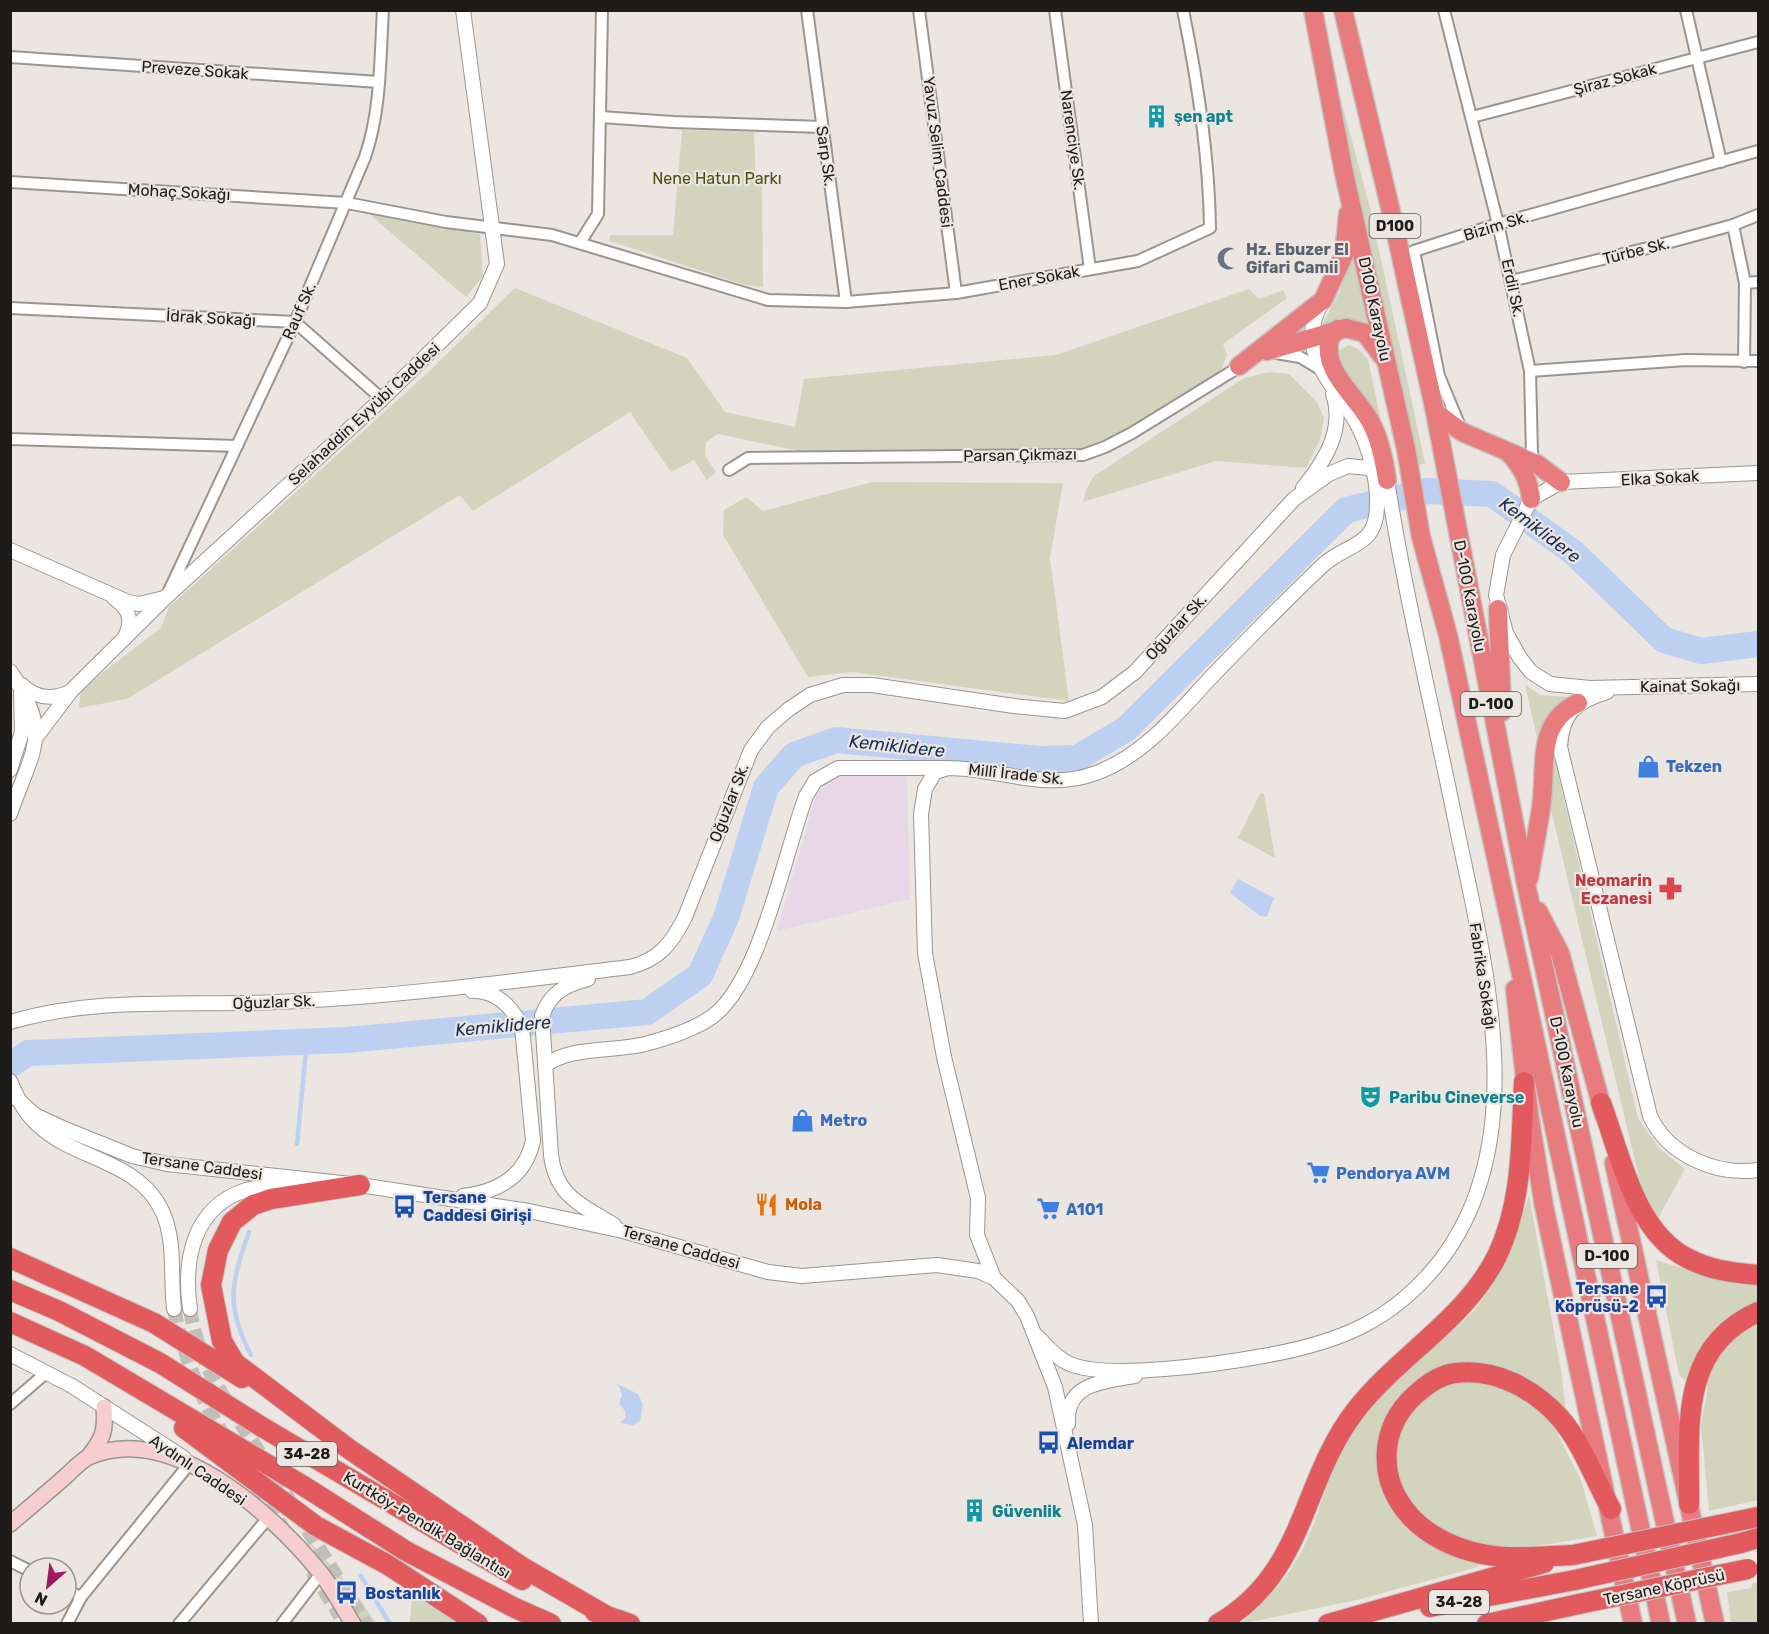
<svg xmlns="http://www.w3.org/2000/svg" width="1769" height="1634" font-family="Rubik,sans-serif">
  <style>
    .education { fill: #e8d7e9 }
    .green { fill: #d2d4bd }
    .water { fill: #bed0f2 }
    .lines { fill: none; stroke-linecap: round; stroke-linejoin: round }
    .stream { stroke: #bed0f2; stroke-width: 4.5 }
    .river { stroke: #bed0f2; stroke-width: 26 }
    .tertiary-tunnel { stroke: #c2beb9; stroke-width: 14; stroke-dasharray: 14 7; stroke-linecap: butt }
    .minor-casing { stroke: #9a9590; stroke-width: 14 }
    .tertiary-casing { stroke: #9a9590; stroke-width: 16 }
    .secondary-casing { stroke: #9a9590; stroke-width: 18 }
    .trunk-casing { stroke: #c4c4c3; stroke-width: 21 }
    .motorway-casing { stroke: #c4c4c3; stroke-width: 22 }
    .minor { stroke: #fff; stroke-width: 10 }
    .tertiary { stroke: #fff; stroke-width: 14 }
    .secondary { stroke: #f7cecf; stroke-width: 15 }
    .trunk { stroke: #e87b7e; stroke-width: 18 }
    .motorway { stroke: #e35a5e; stroke-width: 20 }
    .motorway-bridge-casing { stroke: #c4c4c3; stroke-width: 22; stroke-linecap: butt }
    .motorway-bridge { stroke: #e35a5e; stroke-width: 20 }
    .labels { text-anchor: middle; dominant-baseline: central; stroke-width: 4.5; stroke-linejoin: round; paint-order: stroke }
    .shield { fill: #ebe6e1; stroke: #5c5956; stroke-width: 1.5 }
    .shield-label { font-size: 15px; font-weight: bold; fill: #1e1c1a }
    .street-label { font-size: 16px; fill: #1e1c1a; stroke: #ebe6e1 }
    .culture-label { font-size: 16px; font-weight: bold; fill: #0d838f; stroke: #ebe6e1; text-anchor: start }
    .park-label { font-size: 16px; fill: #4e4f10; stroke: #ebe6e1 }
    .worship-label { font-size: 16px; font-weight: bold; fill: #5b616d; stroke: #ebe6e1; text-anchor: start }
    .shop-label { font-size: 16px; font-weight: bold; fill: #366cbe; stroke: #ebe6e1; text-anchor: start }
    .health-label { font-size: 16px; font-weight: bold; fill: #be3a42; stroke: #ebe6e1; text-anchor: end }
    .transit-label { font-size: 16px; font-weight: bold; fill: #164399; stroke: #ebe6e1; text-anchor: start }
    .food-label { font-size: 16px; font-weight: bold; fill: #c56008; stroke: #ebe6e1; text-anchor: start }
    .water-label { font-size: 18px; font-style: italic; fill: #1b2e5a; stroke: #ebe6e1 }
  </style>
  <rect width="100%" height="100%" fill="#ebe6e1"/>
  <polygon class="education" points="865,770 907,775 910,899 777,931 816,794 837,772"/>
  <g class="green">
    <polygon points="1317,11 1369,204 1425,463 1416,466"/>
    <polygon points="682,130 754,132 756,185 762,187 763,287 742,284 610,241 610,235 673,235"/>
    <polygon points="367,212 480,234 483,276 466,297"/>
    <polygon points="1355,244 1377,344 1368,336 1316,336 1340,291"/>
    <polygon points="515,288 687,358 725,412 795,427 804,379 1056,355 1249,289 1259,299 1283,290 1287,298 1223,344 1227,355 1220,372 1105,442 1075,453 804,452 718,434 706,442 705,456 716,472 707,480 694,460 671,472 630,412 473,511 460,495 127,699 79,708 81,689 161,628 169,607 422,378"/>
    <polygon points="1349,345 1358,349 1368,359 1388,455 1334,357 1340,350"/>
    <polygon points="1269,372 1289,374 1317,402 1324,418 1320,440 1306,468 1216,461 1083,502 1086,490 1094,476 1244,378"/>
    <polygon points="872,482 1063,483 1050,558 1069,701 852,672 808,677 723,535 724,510 746,497 763,511"/>
    <polygon points="1525,685 1541,695 1582,698 1539,746"/>
    <polygon points="1551,744 1638,1118 1659,1148 1685,1169 1657,1220 1642,1190 1546,789"/>
    <polygon points="1261,792 1264,794 1275,858 1238,838"/>
    <path d="M1529,1195L1562,1376L1566,1414C1549,1407 1457,1367 1447,1368C1386,1375 1357,1464 1393,1509C1413,1535 1448,1547 1477,1563L1478,1567L1357,1600L1240,1624C1263,1603 1284,1583 1299,1556C1319,1520 1326,1478 1347,1443C1370,1403 1404,1373 1438,1343C1450,1332 1465,1321 1475,1309C1503,1274 1516,1236 1529,1195Z"/>
    <path d="M1656,1260L1703,1275L1758,1283V1302C1723,1319 1701,1344 1685,1380L1679,1375Z"/>
    <polygon points="1758,1319 1758,1500 1709,1511 1701,1425 1708,1387 1704,1383 1724,1346"/>
    <path d="M1464,1381L1507,1386L1536,1406L1562,1432L1558,1435L1581,1480L1597,1536C1551,1543 1497,1557 1453,1538C1406,1517 1376,1460 1406,1414C1410,1407 1421,1402 1427,1397C1440,1388 1448,1383 1464,1381Z"/>
    <polygon points="307,1539 352,1588 376,1623 359,1623"/>
    <polygon points="1758,1582 1758,1623 1731,1623 1727,1592 1751,1588 1753,1583"/>
    <polygon points="412,1595 450,1616 457,1623 410,1623"/>
  </g>
  <g class="water">
    <polygon points="1238,879 1274,898 1267,917 1260,916 1230,893"/>
    <polygon points="618,1384 638,1394 643,1404 640,1421 633,1425 620,1423 625,1418 625,1411 619,1403 622,1395"/>
  </g>
  <g class="lines">
    <g class="stream">
      <polyline points="297,1144 307,1040"/>
      <path d="M249,1232C231,1284 225,1305 251,1355"/>
      <polyline points="361,1576 390,1624"/>
    </g>
    <polyline class="river" points="10,1065 28,1053 347,1040 647,1012 700,975 726,918 766,787 794,755 836,740 1039,759 1077,758 1126,729 1346,510 1428,491 1492,494 1573,552 1664,640 1701,651 1758,644"/>
    <g class="tertiary-tunnel">
      <path d="M174,1309C184,1356 199,1396 225,1437"/>
      <path d="M190,1309C200,1373 232,1407 264,1460C298,1514 332,1569 366,1624"/>
      <polyline points="256,1486 283,1528"/>
      <polyline points="312,1571 340,1616"/>
    </g>
    <defs>
      <g id="minor">
        <polyline points="807,10 846,302"/>
        <polyline points="919,10 956,293"/>
        <polyline points="1055,10 1090,269"/>
        <polyline points="1444,10 1498,224 1530,371 1532,455 1537,464"/>
        <polyline points="1686,10 1721,162"/>
        <polyline points="10,57 379,82"/>
        <polyline points="601,117 673,122 822,127"/>
        <polyline points="1472,117 1758,42"/>
        <path d="M10,182L347,203L446,222L552,235L768,300L846,302L956,293L1138,261L1210,228C1209,154 1198,83 1183,10"/>
        <polyline points="1733,225 1745,283 1744,362"/>
        <polyline points="581,241 598,214 602,10"/>
        <polyline points="1511,281 1652,247 1733,225 1758,215"/>
        <polyline points="1745,283 1758,282"/>
        <polyline points="10,308 295,322 382,399"/>
        <polyline points="1276,353 1300,357 1320,369"/>
        <polyline points="1530,371 1686,360 1758,361"/>
        <polyline points="1461,429 1439,376 1414,251 1498,224 1758,151"/>
        <polyline points="10,439 237,446"/>
        <polyline points="729,470 748,458 1083,455 1105,447 1132,433 1244,364"/>
        <path d="M168,593L295,322L365,157C381,111 380,59 383,10"/>
        <polyline points="10,1404 46,1373"/>
        <polyline points="10,1561 30,1571"/>
        <polyline points="66,1590 81,1597"/>
        <polyline points="67,1624 81,1597 190,1463"/>
        <polyline points="179,1624 268,1518"/>
        <polyline points="282,1624 321,1573"/>
      </g>
      <g id="tertiary">
        <polyline points="1758,473 1561,482 1531,499 1503,555 1496,595 1506,633 1520,658 1531,672 1550,684 1590,688 1758,684"/>
        <path d="M1303,488C1325,461 1345,429 1333,394"/>
        <polyline points="10,550 128,602 139,604 164,598"/>
        <path d="M115,599C131,610 133,622 124,639"/>
        <path d="M10,671C53,734 33,748 10,814"/>
        <path d="M22,685C37,699 52,700 70,692"/>
        <path d="M1607,692C1576,701 1562,713 1560,747L1650,1116C1668,1155 1716,1176 1758,1170"/>
        <polyline points="37,736 71,691 166,597 382,399 480,303 497,264 463,10"/>
        <polyline points="10,770 22,732 21,693"/>
        <path d="M588,979C565,985 550,993 542,1016L551,1155C556,1197 582,1205 614,1225"/>
        <path d="M10,1022C99,996 187,1006 277,1002C395,997 513,981 630,967C659,960 672,943 685,917L751,750L768,727L789,709L810,695L843,685H872L1014,706L1065,711L1102,697L1135,672L1294,499L1329,474L1348,466L1368,468L1387,480C1405,595 1433,710 1456,824C1484,961 1534,1139 1440,1261C1392,1322 1338,1343 1263,1356C1220,1364 1108,1380 1070,1364C1057,1359 1047,1346 1037,1336"/>
        <path d="M545,1066C568,1046 615,1052 645,1044C668,1038 694,1030 713,1016C760,981 785,852 806,796L815,781L838,768H943"/>
        <path d="M10,1081C17,1097 24,1112 37,1124C75,1161 139,1159 163,1213C176,1243 170,1277 174,1309"/>
        <polyline points="17,1099 35,1115 65,1129 132,1156 167,1164 360,1185 529,1211 623,1231 768,1272 802,1276 937,1265 978,1271 994,1278 1018,1301 1027,1316 1055,1387 1085,1525 1091,1624"/>
        <path d="M463,1196C498,1192 525,1177 533,1141L522,1027C512,1007 496,990 472,991"/>
        <path d="M994,1278L977,1235L978,1198L944,1057L925,953L921,814L925,789L935,772L948,768C998,768 1046,792 1096,773C1148,754 1182,707 1219,669C1253,634 1287,599 1322,566C1346,543 1376,548 1377,507C1378,480 1370,449 1357,424C1335,384 1293,353 1322,302"/>
        <path d="M190,1309C183,1260 193,1207 246,1190C261,1186 278,1186 293,1185"/>
        <polyline points="10,1354 72,1386 184,1458"/>
        <path d="M1068,1424C1065,1382 1105,1382 1135,1376"/>
      </g>
      <g id="secondary">
        <path d="M89,1456C103,1439 106,1430 104,1407"/>
        <path d="M10,1524C29,1508 48,1492 66,1476C73,1470 82,1459 91,1456C171,1423 271,1512 318,1570C332,1586 342,1606 353,1624"/>
      </g>
      <g id="trunk">
        <polyline points="1313,10 1344,173 1406,449 1421,537 1448,635 1661,1624"/>
        <polyline points="1343,10 1393,220 1435,412 1527,889 1687,1624"/>
        <path d="M1338,329L1330,338C1321,371 1356,395 1370,421C1380,439 1384,459 1387,480"/>
        <polyline points="1267,351 1346,328 1365,333 1382,356"/>
        <polyline points="1239,366 1323,300 1344,255 1348,214"/>
        <polyline points="1435,412 1462,432 1537,464 1561,482"/>
        <path d="M1509,453C1522,467 1529,480 1531,499"/>
        <polyline points="1498,609 1502,712"/>
        <path d="M1529,878C1533,852 1539,826 1542,800C1546,763 1537,722 1578,703"/>
        <polyline points="1538,911 1560,953 1604,1115"/>
        <polyline points="1515,989 1529,1114 1544,1206 1633,1624"/>
        <polyline points="1614,1163 1715,1624"/>
      </g>
      <g id="motorway">
        <path d="M1601,1103C1620,1153 1634,1231 1687,1258C1709,1270 1734,1273 1758,1275"/>
        <polyline points="360,1185 271,1199 253,1205 232,1222 218,1250 211,1285 222,1341 235,1363 349,1449 443,1513 522,1567 605,1615"/>
        <polyline points="10,1258 154,1323 242,1378"/>
        <polyline points="10,1290 59,1311 160,1363 262,1427 522,1580"/>
        <polyline points="10,1322 85,1356 302,1485 406,1551 515,1608 551,1624"/>
        <polyline points="184,1428 316,1526 388,1565 478,1624"/>
        <path d="M1689,1504C1690,1431 1677,1348 1758,1312"/>
        <polyline points="1719,1525 1758,1517"/>
        <polyline points="1741,1543 1758,1538"/>
        <path d="M1573,1555C1543,1556 1511,1560 1482,1554C1456,1549 1428,1536 1410,1516C1377,1479 1379,1428 1415,1395C1426,1385 1440,1375 1455,1373C1495,1368 1533,1388 1560,1418C1582,1443 1595,1480 1611,1509"/>
        <polyline points="1430,1607 1575,1580"/>
        <polyline points="595,1612 630,1624"/>
        <path d="M1218,1624C1307,1572 1300,1482 1356,1410C1399,1355 1465,1320 1497,1256C1523,1202 1521,1141 1524,1082"/>
        <polyline points="1328,1624 1544,1563"/>
        <polyline points="1487,1624 1579,1604"/>
      </g>
    </defs>
    <use href="#minor" class="minor-casing"/>
    <use href="#tertiary" class="tertiary-casing"/>
    <use href="#secondary" class="secondary-casing"/>
    <use href="#trunk" class="trunk-casing"/>
    <use href="#motorway" class="motorway-casing"/>
    <use href="#minor" class="minor"/>
    <use href="#tertiary" class="tertiary"/>
    <use href="#secondary" class="secondary"/>
    <use href="#trunk" class="trunk"/>
    <use href="#motorway" class="motorway"/>
    <defs>
      <g id="motorway-bridge">
        <polyline points="1573,1555 1719,1525"/>
        <polyline points="1575,1580 1741,1543"/>
        <polyline points="1579,1604 1748,1569"/>
      </g>
    </defs>
    <use href="#motorway-bridge" class="motorway-bridge-casing"/>
    <use href="#motorway-bridge" class="motorway-bridge"/>
  </g>
  <defs>
    <symbol id="building-bare" viewBox="-9 -9 18 18"><path d="M-4-6H4V6H1V3H-1V6H-4ZM-2.5-4.3h1.7v1.8h-1.7ZM.8-4.3h1.7v1.8H.8ZM-2.5-1h1.7V.8h-1.7ZM.8-1h1.7V.8H.8Z" fill="#0f9aa8" stroke="#ebe6e1" stroke-width="2.5" paint-order="stroke"/></symbol>
    <symbol id="mosque-bare" viewBox="-9 -9 18 18"><path d="M3.5-4.9A6 6 0 1 0 3.5 4.9A5 5 0 1 1 3.5-4.9Z" fill="#6b7280" stroke="#ebe6e1" stroke-width="2.5" paint-order="stroke"/></symbol>
    <symbol id="shop-bare" viewBox="-9 -9 18 18"><path d="M-5-2.5h2.3a2.7 3.5 0 0 1 5.4 0H5L5.5 6h-11ZM-1.5-2.5h3a1.5 2.3 0 0 0-3 0Z" fill="#3f7fe0" stroke="#ebe6e1" stroke-width="2.5" paint-order="stroke"/></symbol>
    <symbol id="pharmacy-bare" viewBox="-9 -9 18 18"><path d="M-2-6h4v4h4v4h-4v4h-4v-4h-4v-4h4Z" fill="#e0444e" stroke="#ebe6e1" stroke-width="2.5" paint-order="stroke"/></symbol>
    <symbol id="theatre-bare" viewBox="-9 -9 18 18"><path d="M-5-5.5Q0-4 5-5.5V0Q5 5 0 6Q-5 5-5 0ZM-3.3-2.5H-1v1.5H-3.3ZM1-2.5H3.3v1.5H1ZM-2.8 1Q0 5.5 2.8 1Z" fill="#0f9aa8" stroke="#ebe6e1" stroke-width="2.5" paint-order="stroke"/></symbol>
    <symbol id="supermarket-bare" viewBox="-9 -9 18 18"><path d="M-6-5.5h2.5l.6 2H6L4.5 2H-2.5L-4.4-4H-6ZM-1.5 3.2a1.3 1.3 0 1 0 .1 0ZM3 3.2a1.3 1.3 0 1 0 .1 0Z" fill="#3f7fe0" stroke="#ebe6e1" stroke-width="2.5" paint-order="stroke"/></symbol>
    <symbol id="restaurant-bare" viewBox="-9 -9 18 18"><path d="M-5-6h1v4h1v-4h1v4h1v-4h1v5L-1.5 .5V6h-2V.5L-5-1ZM5-6V6H3V1.5H1.5Q1.5-4 5-6Z" fill="#e8710a" stroke="#ebe6e1" stroke-width="2.5" paint-order="stroke"/></symbol>
    <symbol id="bus-bare" viewBox="-9 -9 18 18"><path d="M-5-6H5V4H4V6H2V4H-2V6H-4V4H-5ZM-3.5-4V0h7V-4ZM-3.5 1.2v1.5H-2V1.2ZM2 1.2v1.5H3.5V1.2Z" fill="#1a4fb4" stroke="#ebe6e1" stroke-width="2.5" paint-order="stroke"/></symbol>
  </defs>
  <g fill-rule="evenodd">
    <use href="#building-bare" x="1140" y="100" width="33" height="33"/>
    <use href="#mosque-bare" x="1212" y="242" width="33" height="33"/>
    <use href="#shop-bare" x="1632" y="750" width="33" height="33"/>
    <use href="#pharmacy-bare" x="1654" y="872" width="33" height="33"/>
    <use href="#theatre-bare" x="1354" y="1080" width="33" height="33"/>
    <use href="#shop-bare" x="786" y="1104" width="33" height="33"/>
    <use href="#supermarket-bare" x="1302" y="1156" width="33" height="33"/>
    <use href="#restaurant-bare" x="750" y="1188" width="33" height="33"/>
    <use href="#bus-bare" x="388" y="1190" width="33" height="33"/>
    <use href="#supermarket-bare" x="1032" y="1192" width="33" height="33"/>
    <use href="#bus-bare" x="1640" y="1280" width="33" height="33"/>
    <use href="#bus-bare" x="1032" y="1426" width="33" height="33"/>
    <use href="#building-bare" x="958" y="1494" width="33" height="33"/>
    <use href="#bus-bare" x="330" y="1576" width="33" height="33"/>
  </g>
  <g class="labels">
    <g class="shield">
      <rect x="1369.5" y="214" width="51" height="24" rx="4.5"/>
      <rect x="1461" y="692" width="60" height="24" rx="4.5"/>
      <rect x="1577" y="1244" width="60" height="24" rx="4.5"/>
      <rect x="277" y="1442" width="60" height="24" rx="4.5"/>
      <rect x="1429" y="1590" width="60" height="24" rx="4.5"/>
    </g>
    <g class="shield-label">
      <text x="1395" y="226">D100</text>
      <text x="1491" y="704">D-100</text>
      <text x="1607" y="1256">D-100</text>
      <text x="307" y="1454">34-28</text>
      <text x="1459" y="1602">34-28</text>
    </g>
    <g class="street-label">
      <text transform="translate(195 70) rotate(4)">Preveze Sokak</text>
      <text transform="translate(1615 79) rotate(-15)">Şiraz Sokak</text>
      <text transform="translate(1073 140) rotate(82)">Narenciye Sk.</text>
      <text transform="translate(938 152) rotate(83)">Yavuz Selim Caddesi</text>
      <text transform="translate(826 156) rotate(82)">Sarp Sk.</text>
      <text transform="translate(179 192) rotate(3)">Mohaç Sokağı</text>
      <text transform="translate(1496 226) rotate(-17)">Bizim Sk.</text>
      <text transform="translate(1636 251) rotate(-14)">Türbe Sk.</text>
      <text transform="translate(1039 278) rotate(-10)">Ener Sokak</text>
      <text transform="translate(1513 288) rotate(78)">Erdil Sk.</text>
      <text transform="translate(1375 309) rotate(78)">D100 Karayolu</text>
      <text transform="translate(299 311) rotate(-66)">Rauf Sk.</text>
      <text transform="translate(211 318) rotate(3)">İdrak Sokağı</text>
      <text transform="translate(364 414) rotate(-43)">Selahaddin Eyyübi Caddesi</text>
      <text transform="translate(1020 455) rotate(-1)">Parsan Çıkmazı</text>
      <text transform="translate(1660 478) rotate(-3)">Elka Sokak</text>
      <text transform="translate(1470 596) rotate(79)">D-100 Karayolu</text>
      <text transform="translate(1176 627) rotate(-48)">Oğuzlar Sk.</text>
      <text transform="translate(1690 686) rotate(-1)">Kainat Sokağı</text>
      <text transform="translate(1016 774) rotate(6)">Millî İrade Sk.</text>
      <text transform="translate(729 803) rotate(-69)">Oğuzlar Sk.</text>
      <text transform="translate(1483 976) rotate(81)">Fabrika Sokağı</text>
      <text transform="translate(274 1002) rotate(-2)">Oğuzlar Sk.</text>
      <text transform="translate(1567 1072) rotate(78)">D-100 Karayolu</text>
      <text transform="translate(202 1166) rotate(8)">Tersane Caddesi</text>
      <text transform="translate(681 1247) rotate(16)">Tersane Caddesi</text>
      <text transform="translate(198 1470) rotate(34)">Aydınlı Caddesi</text>
      <text transform="translate(427 1525) rotate(31)">Kurtköy-Pendik Bağlantısı</text>
      <text transform="translate(1664 1587) rotate(-12)">Tersane Köprüsü</text>
    </g>
    <g class="culture-label">
      <text x="1174" y="116">şen apt</text>
      <text x="1389" y="1097">Paribu Cineverse</text>
      <text x="992" y="1511">Güvenlik</text>
    </g>
    <g class="park-label">
      <text x="717" y="178">Nene Hatun Parkı</text>
    </g>
    <g class="worship-label">
      <text x="1246" y="249">Hz. Ebuzer El<tspan x="1246" dy="18">Gifari Camii</tspan></text>
    </g>
    <g class="shop-label">
      <text x="1666" y="766">Tekzen</text>
      <text x="820" y="1120">Metro</text>
      <text x="1336" y="1173">Pendorya AVM</text>
      <text x="1066" y="1209">A101</text>
    </g>
    <g class="health-label">
      <text x="1652" y="880">Neomarin<tspan x="1652" dy="18">Eczanesi</tspan></text>
    </g>
    <g class="transit-label">
      <text x="423" y="1197">Tersane<tspan x="423" dy="18">Caddesi Girişi</tspan></text>
      <text x="1639" y="1288" text-anchor="end">Tersane<tspan x="1639" dy="18">Köprüsü-2</tspan></text>
      <text x="1067" y="1443">Alemdar</text>
      <text x="365" y="1593">Bostanlık</text>
    </g>
    <g class="food-label">
      <text x="785" y="1204">Mola</text>
    </g>
    <g class="water-label">
      <text transform="translate(1540 530) rotate(37)">Kemiklidere</text>
      <text transform="translate(897 746) rotate(6)">Kemiklidere</text>
      <text transform="translate(503 1026) rotate(-5)">Kemiklidere</text>
    </g>
  </g>
  <rect width="1769" height="1634" fill="none" stroke="#1e1c1a" stroke-width="24"/>
  <g transform="translate(48 1586) rotate(208)"><circle r="28" fill="#ebe6e1" stroke="#999591" stroke-width="1.5"/>
  <path d="M0-4.5L10 22L0 15L-10 22Z" fill="#a01763"/>
  <text y="-9" font-size="16" font-weight="bold" text-anchor="middle" fill="#1e1c1a">N</text>
  </g>
</svg>
